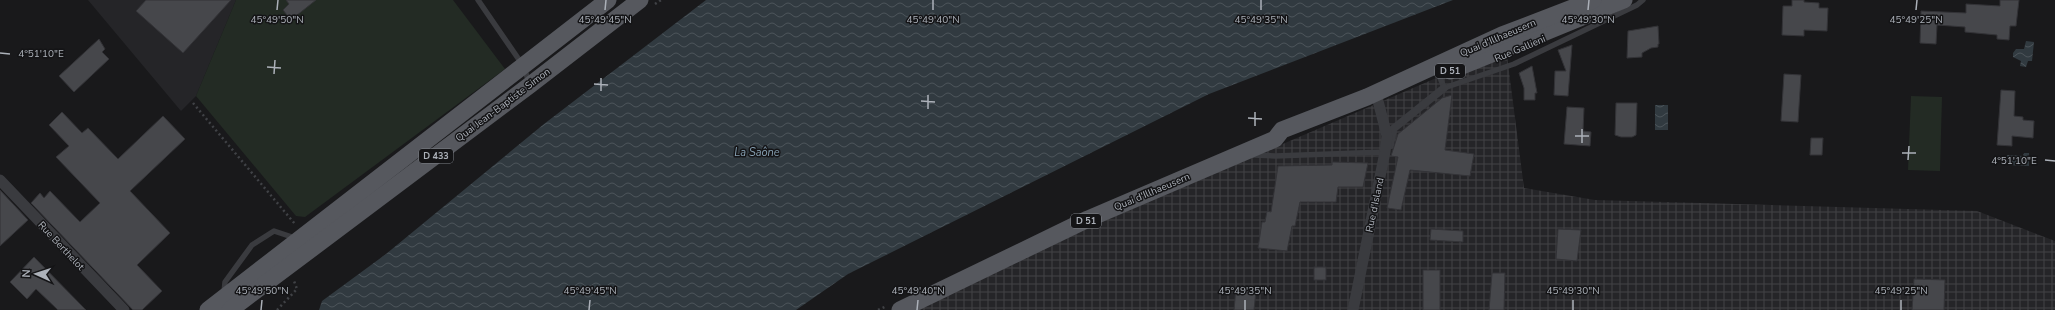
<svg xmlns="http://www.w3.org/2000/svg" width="2055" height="310" font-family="'Nunito Sans',sans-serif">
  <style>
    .built { fill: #252528 }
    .industrial { fill: url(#industrial-grid) }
    .green { fill: #232b24 }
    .water { fill: url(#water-waves) }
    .building { fill: #46474b; stroke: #333337 }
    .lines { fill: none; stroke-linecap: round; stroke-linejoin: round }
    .path { stroke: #404246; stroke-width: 2.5; stroke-dasharray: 2 3; stroke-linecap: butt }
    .service { stroke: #3a3b3f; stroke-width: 5.5 }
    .pedestrian { stroke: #3a3b3f; stroke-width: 8 }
    .minor { stroke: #3a3b3f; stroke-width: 11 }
    .primary { stroke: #56585e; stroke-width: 17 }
    .ticks { fill: none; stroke: #acb1b9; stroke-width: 1.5 }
    .labels { text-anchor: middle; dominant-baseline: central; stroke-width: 3; stroke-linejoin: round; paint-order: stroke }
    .shield { fill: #141416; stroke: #7e8288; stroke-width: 1 }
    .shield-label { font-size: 9px; font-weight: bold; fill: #acb1b9 }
    .street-label { font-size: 10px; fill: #acb1b9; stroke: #141416 }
    .water-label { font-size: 11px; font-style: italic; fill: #86a0b2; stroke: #141416 }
    .ticks-label { font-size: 10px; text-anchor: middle; fill: #acb1b9; stroke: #141416; stroke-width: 3; stroke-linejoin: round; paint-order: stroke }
  </style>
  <defs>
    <pattern id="industrial-grid" width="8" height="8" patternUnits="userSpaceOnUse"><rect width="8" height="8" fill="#252528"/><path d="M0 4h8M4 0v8" fill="none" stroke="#424245"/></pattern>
    <pattern id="water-waves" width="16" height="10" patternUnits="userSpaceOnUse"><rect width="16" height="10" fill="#313a40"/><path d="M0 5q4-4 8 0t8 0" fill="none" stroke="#4c545a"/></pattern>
  </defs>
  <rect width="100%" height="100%" fill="#19191b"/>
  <polygon class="built" points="88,0 236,0 196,96 181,111"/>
  <polygon class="industrial" points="1506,48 1524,188 1595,200 1977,211 2055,241 2055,310 913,310 985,272"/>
  <g class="green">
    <polygon points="236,0 453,0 505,69 305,217 296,216 196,96"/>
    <polygon points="1911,96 1942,97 1940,171 1908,170"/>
  </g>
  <g class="water">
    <polygon points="706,0 1453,0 1209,94 848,274 796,310 319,310 322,301 386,254 544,124"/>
    <polygon points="2026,41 2034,42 2032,61 2028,61 2026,67 2020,66 2021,61 2013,57 2013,53 2016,49 2024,49"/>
    <rect x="1655" y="105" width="13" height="25"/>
    <polygon points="2024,153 2029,153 2029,166 2007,165 2007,155 2023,156"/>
  </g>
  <g class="building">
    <polygon points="146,0 231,0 183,53 136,11"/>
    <polygon points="286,0 316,0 291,20 283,10 289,4"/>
    <polygon points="1792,0 1804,0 1804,2 1819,3 1819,8 1828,8 1827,31 1804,30 1804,36 1782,35 1783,6 1792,6"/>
    <polygon points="2000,0 2019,0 2016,26 2010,26 2009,40 1997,39 1997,35 1965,32 1965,27 1937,25 1936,44 1920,43 1921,11 1966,13 1966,4 2000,6"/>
    <polygon points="1658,26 1659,44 1658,44 1658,47 1651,48 1642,53 1642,57 1627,58 1628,31"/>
    <polygon points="99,39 105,49 102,52 109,59 74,92 59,76"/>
    <polygon points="1572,45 1568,96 1554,95 1555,71 1566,71 1558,50"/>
    <polygon points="1532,66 1537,93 1535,93 1535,100 1524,100 1524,88 1519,73"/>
    <polygon points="1784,74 1801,75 1798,122 1781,121"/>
    <polygon points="2001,90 2015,91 2014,116 2023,117 2023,120 2034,121 2033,138 2012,136 2012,146 1997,145"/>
    <polygon points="1452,95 1445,150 1474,154 1470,176 1410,170 1401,210 1387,208 1398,157 1391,156 1398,134 1442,98"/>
    <polygon points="1616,103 1637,103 1636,135 1632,137 1621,137 1615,135"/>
    <polygon points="1567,107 1584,108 1583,131 1591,132 1590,146 1564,144"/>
    <polygon points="62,112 82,133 88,128 118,159 163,116 185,139 130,191 170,233 137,265 162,291 142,310 133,310 31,203 40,193 44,198 50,191 80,222 100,203 56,157 69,146 49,125"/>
    <polygon points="1811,138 1823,138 1822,155 1810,155"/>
    <polygon points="1332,162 1368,163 1363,187 1338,187 1336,202 1300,202 1295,226 1292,226 1287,251 1258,248 1262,222 1265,222 1267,211 1271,212 1278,166 1332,165"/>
    <polygon points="0,190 28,220 0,246"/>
    <polygon points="1431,229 1463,231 1463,242 1430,240"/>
    <polygon points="1558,229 1581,230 1577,261 1556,259"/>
    <polygon points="34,257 86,310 58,310 36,289 27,299 10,282"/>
    <rect x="1314" y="267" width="12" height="13"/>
    <rect x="1423" y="270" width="17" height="40"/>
    <polygon points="1492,273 1505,273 1504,310 1489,310"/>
    <polygon points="1914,279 1945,280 1944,310 1912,310"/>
    <polygon points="1236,287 1251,288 1250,290 1256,291 1254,310 1234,310"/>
  </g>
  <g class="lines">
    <g class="path">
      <polyline points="655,4 661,0"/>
      <polyline points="193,103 295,224"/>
      <polyline points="277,310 297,289 294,281"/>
      <polyline points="878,310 887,306"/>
    </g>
    <g class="service">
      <polyline points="478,0 524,67 529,83"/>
      <polyline points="1436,67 1444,88 1514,64 1637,5 1643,0"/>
      <polyline points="1253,155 1275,156 1385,152"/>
      <polyline points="224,293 225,282 252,245 274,231 295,238"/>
    </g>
    <polyline class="pedestrian" points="1390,145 1393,129 1444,88"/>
    <g class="minor">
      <polyline points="0,180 124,310"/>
      <polyline points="1353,310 1385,152 1387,136 1376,93"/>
    </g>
    <g class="primary">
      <polyline points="1450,71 1624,0"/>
      <polyline points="208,310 608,0"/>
      <polyline points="230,310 530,85 640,0"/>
      <polyline points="900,310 1088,219 1275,139 1282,130 1367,97 1502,35 1593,0"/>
    </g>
  </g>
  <path class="ticks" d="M277,10L278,0M605,10L606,0M933,10V0M1261,10V0M1588,10L1589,0M1916,10L1917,0M0,53L10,54M267,67L281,68M274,74L275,60M594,84L608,85M601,91V78M921,101L935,102M928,109V95M1248,118L1262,119M1255,126V112M1575,136H1589M1582,143V129M1902,153H1916M1908,160L1909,146M2045,160L2055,161M261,310L262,300M589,310L590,300M917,310L918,300M1245,310V300M1573,310V300M1901,310V300"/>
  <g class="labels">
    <g class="shield">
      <rect x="1435" y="64" width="30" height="14" rx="3"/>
      <rect x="419" y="149" width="34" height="14" rx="3"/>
      <rect x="1071" y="214" width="30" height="14" rx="3"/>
    </g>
    <g class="shield-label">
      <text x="1450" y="71">D 51</text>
      <text x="436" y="156">D 433</text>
      <text x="1086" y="221">D 51</text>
    </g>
    <g class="street-label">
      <text transform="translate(1498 38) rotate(-23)">Quai d'Illhaeusern</text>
      <text transform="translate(1520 49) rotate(-23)">Rue Gallieni</text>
      <text transform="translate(503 105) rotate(-37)">Quai Jean-Baptiste Simon</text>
      <text transform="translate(1152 192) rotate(-23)">Quai d'Illhaeusern</text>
      <text transform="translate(1375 205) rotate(-78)">Rue d'Island</text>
      <text transform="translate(61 246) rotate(47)">Rue Berthelot</text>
    </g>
    <g class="water-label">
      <text x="757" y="152">La Saône</text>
    </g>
  </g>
  <g class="ticks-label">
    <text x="277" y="23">45°49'50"N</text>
    <text x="605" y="23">45°49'45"N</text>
    <text x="933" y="23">45°49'40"N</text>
    <text x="1261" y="23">45°49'35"N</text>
    <text x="1588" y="23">45°49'30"N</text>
    <text x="1916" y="23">45°49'25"N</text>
    <text x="41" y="57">4°51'10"E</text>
    <text x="2014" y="164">4°51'10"E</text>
    <text x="262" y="294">45°49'50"N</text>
    <text x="590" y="294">45°49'45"N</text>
    <text x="918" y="294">45°49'40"N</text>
    <text x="1245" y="294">45°49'35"N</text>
    <text x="1573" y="294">45°49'30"N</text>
    <text x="1901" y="294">45°49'25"N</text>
  </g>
  <g transform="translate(36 274) rotate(273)" stroke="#141416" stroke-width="3" paint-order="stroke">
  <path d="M0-3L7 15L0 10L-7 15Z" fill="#acb1b9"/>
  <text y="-6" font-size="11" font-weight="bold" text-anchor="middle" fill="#acb1b9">N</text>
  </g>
</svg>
